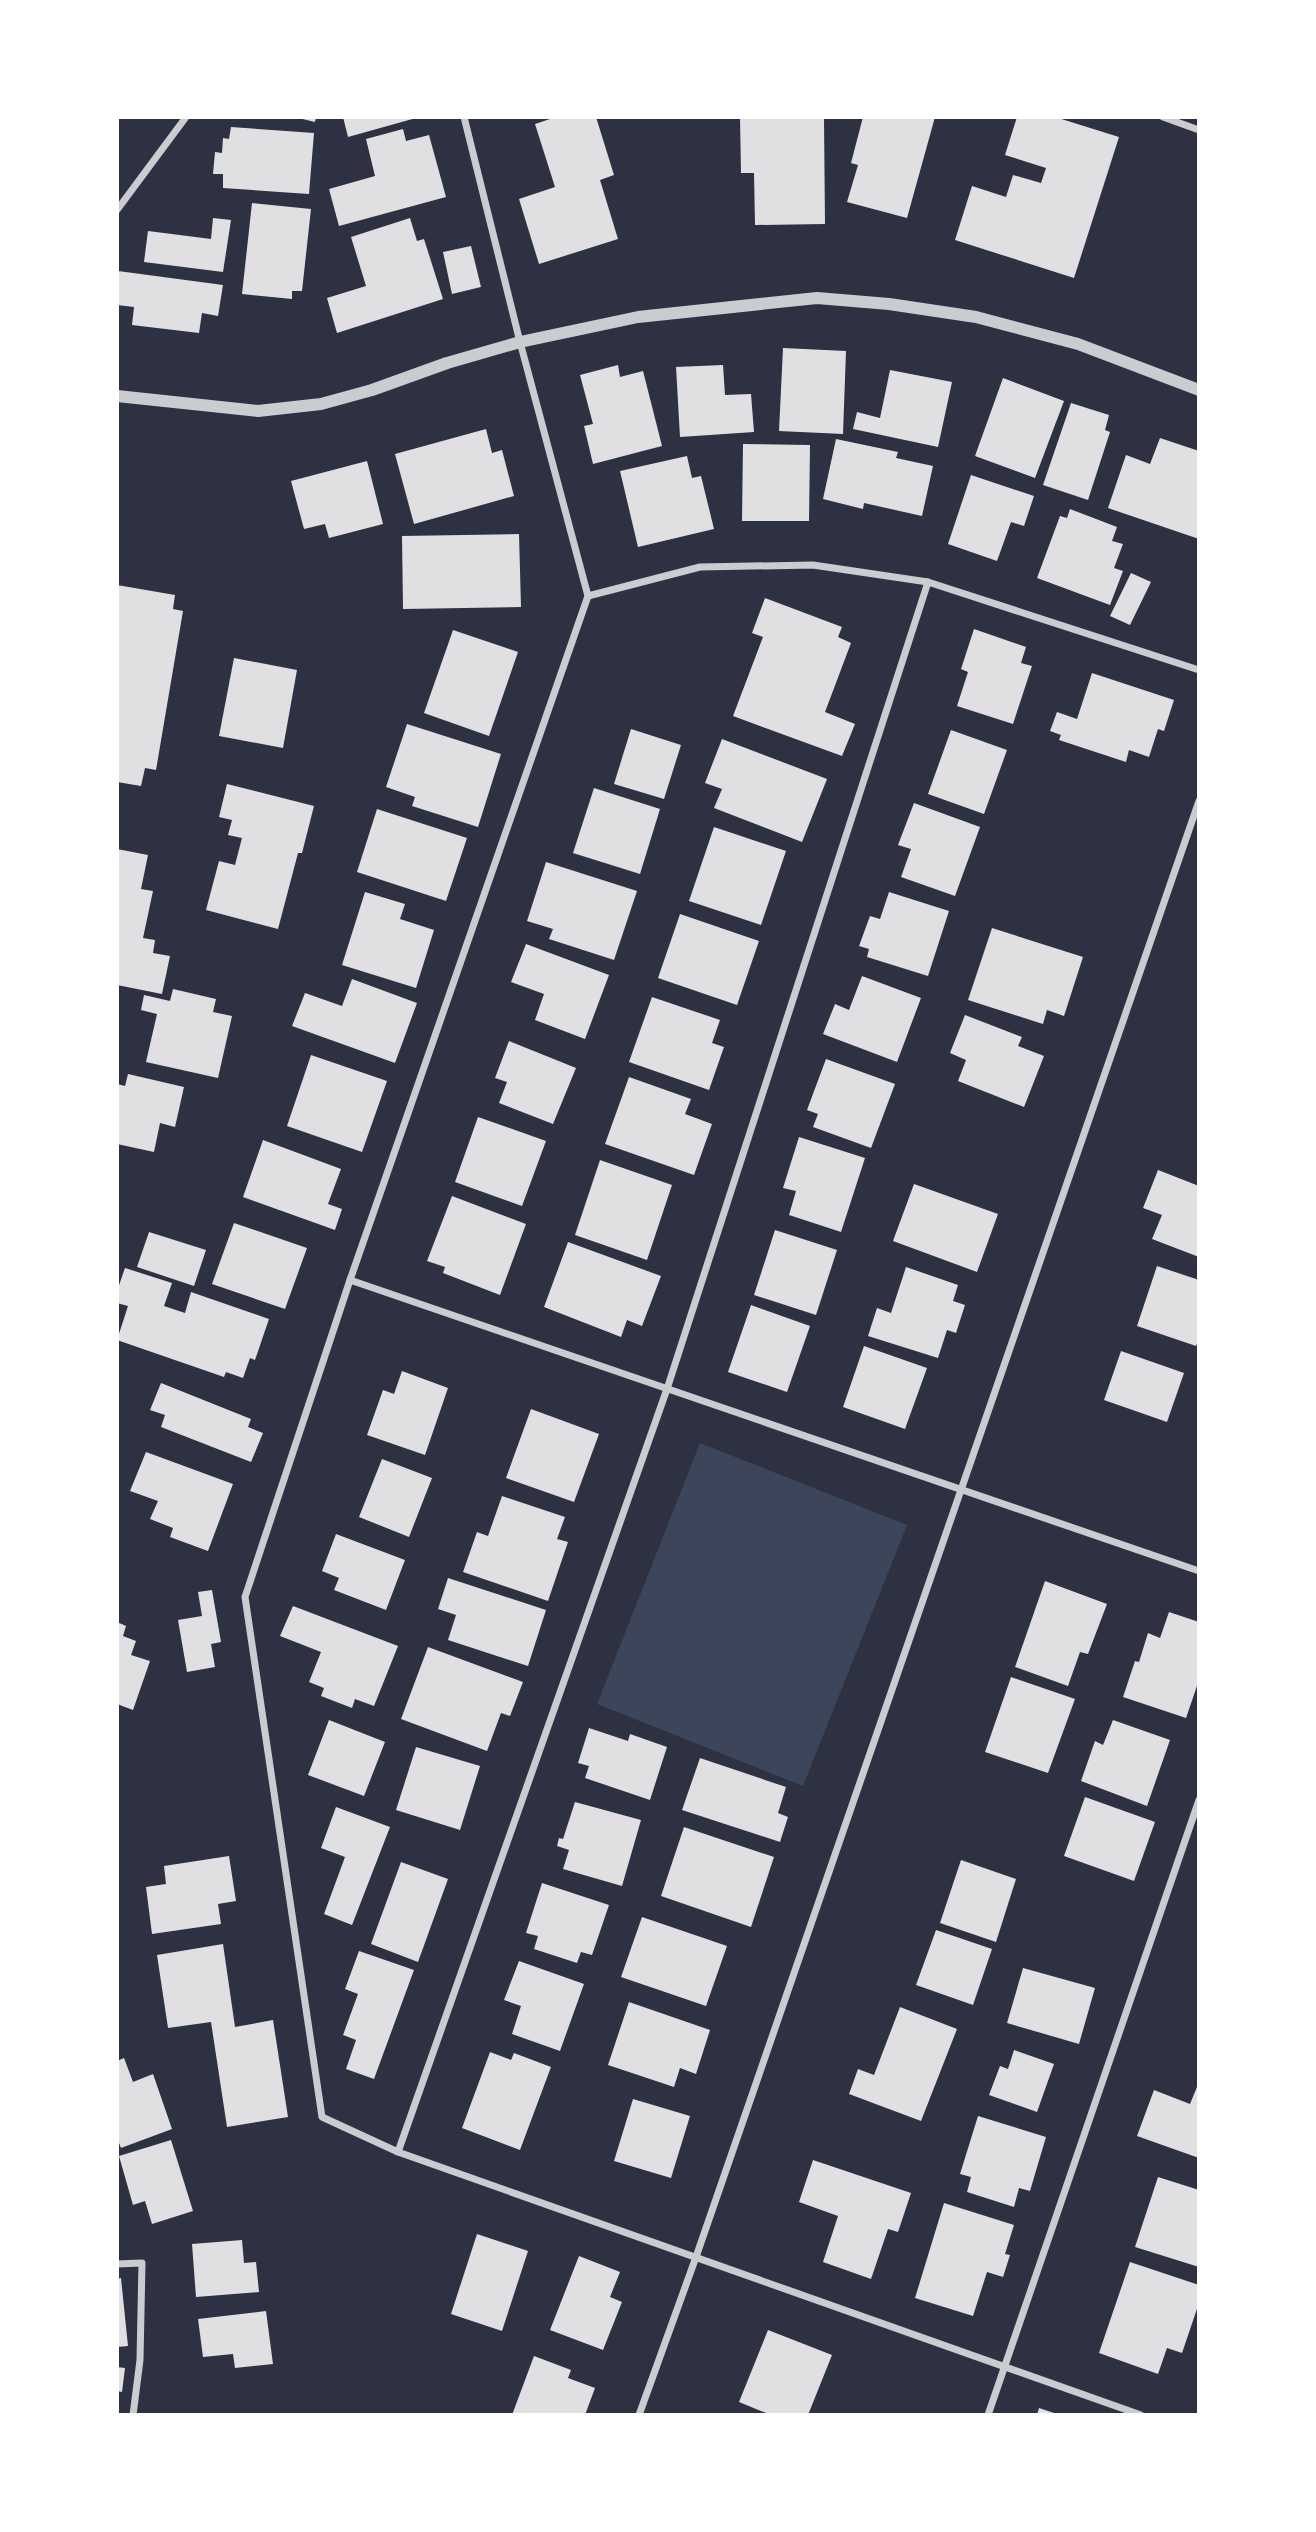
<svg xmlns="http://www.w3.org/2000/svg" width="1316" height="2532" font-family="Overpass,sans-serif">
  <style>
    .green { fill: #3c4559 }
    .building { fill: #e0e0e3 }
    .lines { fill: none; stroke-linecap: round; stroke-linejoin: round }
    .minor { stroke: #caccd0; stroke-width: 7 }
    .tertiary { stroke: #caccd0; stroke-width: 12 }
  </style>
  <rect width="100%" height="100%" fill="#2d3142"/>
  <polygon class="green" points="700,1443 907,1525 803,1786 597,1704"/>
  <g class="building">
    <polygon points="294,117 316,117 315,122"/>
    <polygon points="343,117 416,117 416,118 348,137"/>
    <polygon points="556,117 596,117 614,175 600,180 618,239 539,264 519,199 555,187 535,124"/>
    <polygon points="740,117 824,119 825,224 755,225 754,173 741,173"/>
    <polygon points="863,117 935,117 907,218 847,202 858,165 851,163"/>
    <polygon points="1017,117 1055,117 1119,137 1074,278 955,240 972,186 1006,197 1013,175 1041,183 1046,168 1005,155"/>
    <polygon points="231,127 314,133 309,194 223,188 223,174 213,174 215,152 222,153 223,138 229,139"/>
    <polygon points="403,129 406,141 429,135 446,197 339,226 329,189 375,176 366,139"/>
    <polygon points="252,203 311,209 302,291 292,291 292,299 242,294"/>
    <polygon points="213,218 231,220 223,272 144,262 148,231 211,239"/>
    <polygon points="410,218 417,241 424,239 443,299 337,333 327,298 366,286 351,237"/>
    <polygon points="471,246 481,287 452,294 443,252"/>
    <polygon points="118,271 223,285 218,316 202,313 199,333 132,325 134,307 117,305"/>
    <polygon points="783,348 846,351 843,434 779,431"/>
    <polygon points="618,365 620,377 643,371 662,446 593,464 584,426 593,424 580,375"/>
    <polygon points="723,365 725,395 751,394 754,432 680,437 676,367"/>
    <polygon points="890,370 952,382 938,447 853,429 857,412 880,418"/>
    <polygon points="1003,378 1064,401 1035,478 975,456"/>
    <polygon points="1071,403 1109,415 1105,430 1110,432 1088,500 1043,485"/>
    <polygon points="486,429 492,453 502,450 514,496 414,524 395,454"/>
    <polygon points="1160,438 1199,451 1199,539 1108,508 1126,455 1150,464"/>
    <polygon points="836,439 898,452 896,458 933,466 922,516 864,503 863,509 823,499"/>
    <polygon points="743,444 810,445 809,521 742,521"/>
    <polygon points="687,456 692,478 701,476 714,529 638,547 620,471"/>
    <polygon points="367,461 383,524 329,538 325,524 304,529 291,481"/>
    <polygon points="971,475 1034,496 1024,526 1011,522 997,561 948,544"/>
    <polygon points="1070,509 1117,527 1112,541 1123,544 1114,568 1123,571 1110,605 1037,578 1060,516 1067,518"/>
    <polygon points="519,534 521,607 403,609 402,536"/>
    <polygon points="1131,573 1151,582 1130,625 1110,616"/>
    <polygon points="117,585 175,595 173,609 183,611 156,770 145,768 141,786 117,782"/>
    <polygon points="765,598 842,627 838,637 851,643 825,712 855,724 842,756 733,716 763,637 752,633"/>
    <polygon points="974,629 1026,647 1021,663 1032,666 1013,724 957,706 968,672 961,669"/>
    <polygon points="453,630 518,652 489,736 424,713"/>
    <polygon points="234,658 297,670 283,748 219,736"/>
    <polygon points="1092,673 1174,700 1164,731 1158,729 1149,757 1129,750 1126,762 1059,740 1061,735 1050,731 1057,712 1077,719"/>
    <polygon points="407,724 501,754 478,827 412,806 415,797 386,787"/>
    <polygon points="631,729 681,745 664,799 614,784"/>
    <polygon points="951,730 1007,750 984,814 928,794"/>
    <polygon points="722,739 827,779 802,842 714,808 722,789 705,783"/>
    <polygon points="227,784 314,806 302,853 298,853 278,929 206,910 219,861 235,865 242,838 228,835 232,820 219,817"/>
    <polygon points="594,788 660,809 640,874 573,853"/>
    <polygon points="914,803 980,827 955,896 901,877 911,849 898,845"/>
    <polygon points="377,809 467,838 446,901 357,872"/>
    <polygon points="714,827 786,851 761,925 689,901"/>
    <polygon points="117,849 148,855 141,889 153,891 143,938 155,940 153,953 170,956 162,994 117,985"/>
    <polygon points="546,862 637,891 614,960 549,939 553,929 527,921"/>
    <polygon points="365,892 405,904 400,919 434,930 416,988 342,965"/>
    <polygon points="889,892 949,911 928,976 867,957 869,949 859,946 870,916 880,919"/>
    <polygon points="680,914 759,941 737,1005 658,978"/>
    <polygon points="992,928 1083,957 1064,1016 1047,1010 1043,1024 968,1000"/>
    <polygon points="526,944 609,975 585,1039 535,1020 544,994 511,982"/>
    <polygon points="862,976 921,998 897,1062 823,1034 835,1004 849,1010"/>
    <polygon points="352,979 417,1003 395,1063 292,1026 305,993 342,1006"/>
    <polygon points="173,989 216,999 213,1012 232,1016 218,1078 146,1062 157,1014 141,1010 144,995 170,1001"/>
    <polygon points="652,997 720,1020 712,1043 724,1047 709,1090 629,1062"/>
    <polygon points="965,1015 1022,1037 1018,1046 1044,1056 1024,1107 958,1081 966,1060 950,1053"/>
    <polygon points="509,1041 576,1068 553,1124 499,1103 507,1082 495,1078"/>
    <polygon points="311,1055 387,1081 362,1152 287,1126"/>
    <polygon points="826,1059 895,1084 871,1148 813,1127 818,1114 807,1110"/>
    <polygon points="128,1074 184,1087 175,1127 160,1123 154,1152 117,1144 117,1084 125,1086"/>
    <polygon points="629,1077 691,1099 685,1114 712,1124 694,1175 605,1144"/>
    <polygon points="478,1117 546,1141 522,1206 455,1182"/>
    <polygon points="799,1137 865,1158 841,1232 789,1215 796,1191 783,1188"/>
    <polygon points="263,1140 341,1169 328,1204 342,1209 335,1230 243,1197"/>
    <polygon points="600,1160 672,1185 647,1260 575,1235"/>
    <polygon points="1158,1170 1199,1186 1199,1257 1152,1239 1162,1215 1143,1208"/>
    <polygon points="914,1184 998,1214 977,1272 893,1241"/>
    <polygon points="452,1196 526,1224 500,1295 443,1273 445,1267 427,1261"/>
    <polygon points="234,1223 307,1248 285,1309 212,1284"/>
    <polygon points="775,1230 837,1250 816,1315 754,1295"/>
    <polygon points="149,1232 206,1250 194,1286 137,1267"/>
    <polygon points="568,1242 661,1276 642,1326 627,1320 621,1337 544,1307"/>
    <polygon points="1157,1266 1199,1280 1199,1338 1196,1346 1137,1326"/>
    <polygon points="906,1267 958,1285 953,1301 965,1305 956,1333 947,1330 938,1358 868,1336 877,1308 891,1313"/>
    <polygon points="125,1268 172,1283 164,1306 185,1313 191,1292 269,1319 255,1360 250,1358 243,1378 226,1372 224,1377 117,1340 128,1306 117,1303 117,1291"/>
    <polygon points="751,1305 810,1326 787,1392 728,1372"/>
    <polygon points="864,1346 927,1368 905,1429 843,1407"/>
    <polygon points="1121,1351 1184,1373 1167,1422 1104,1400"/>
    <polygon points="402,1371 448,1388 425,1455 367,1435 383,1390 394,1394"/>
    <polygon points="161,1383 251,1419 248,1427 263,1433 251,1462 161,1427 165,1415 150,1410"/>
    <polygon points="531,1409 599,1434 574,1502 506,1478"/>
    <polygon points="146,1452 233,1484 208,1551 170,1537 173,1528 150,1519 158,1501 130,1491"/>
    <polygon points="382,1459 432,1478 409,1537 359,1517"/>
    <polygon points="502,1496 565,1517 557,1539 568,1542 548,1601 463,1572 477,1532 488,1536"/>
    <polygon points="336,1534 405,1560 386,1610 334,1590 339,1578 322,1571"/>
    <polygon points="448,1578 546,1610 528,1666 448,1640 456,1615 438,1609"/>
    <polygon points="1045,1581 1107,1604 1088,1654 1080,1652 1068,1686 1015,1667"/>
    <polygon points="212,1590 221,1642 211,1644 215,1667 187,1672 178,1620 202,1616 198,1592"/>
    <polygon points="293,1606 398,1646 374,1706 355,1699 352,1708 321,1696 324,1688 309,1682 321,1652 280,1636"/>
    <polygon points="1169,1612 1199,1622 1199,1680 1186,1718 1123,1697 1135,1661 1139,1662 1148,1633 1160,1638"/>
    <polygon points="117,1622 126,1626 123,1636 136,1641 131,1655 150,1661 133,1710 117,1704"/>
    <polygon points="428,1647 523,1682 510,1716 501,1713 487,1751 401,1719"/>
    <polygon points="1011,1677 1075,1699 1048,1773 985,1752"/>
    <polygon points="329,1720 385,1742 364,1796 308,1775"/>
    <polygon points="1113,1720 1170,1740 1147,1806 1081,1781 1095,1741 1103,1745"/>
    <polygon points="589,1728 628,1741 630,1734 667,1747 650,1800 585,1778 589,1766 578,1763"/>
    <polygon points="416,1747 480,1766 460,1830 396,1810"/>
    <polygon points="700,1758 786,1787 778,1813 788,1817 780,1842 682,1810"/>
    <polygon points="1085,1797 1155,1822 1134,1881 1064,1856"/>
    <polygon points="575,1802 641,1820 622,1886 563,1869 569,1850 557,1846 559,1838 563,1839"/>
    <polygon points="336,1807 390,1827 352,1925 324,1914 345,1857 321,1848"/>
    <polygon points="684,1827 774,1857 751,1927 661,1896"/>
    <polygon points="229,1856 236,1901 218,1904 221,1924 152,1934 146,1887 166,1884 164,1866"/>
    <polygon points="961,1860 1016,1879 996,1942 940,1923"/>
    <polygon points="401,1862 448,1879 418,1962 371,1944"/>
    <polygon points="542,1883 609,1905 592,1955 581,1952 577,1963 534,1949 538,1936 526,1933"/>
    <polygon points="642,1917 727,1946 706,2006 621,1977"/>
    <polygon points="936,1930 992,1949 973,2005 916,1985"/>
    <polygon points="223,1944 235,2027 273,2020 288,2117 227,2127 211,2022 168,2028 157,1955"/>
    <polygon points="359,1951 414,1970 374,2079 346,2069 356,2040 343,2035 358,1994 345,1989"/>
    <polygon points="519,1961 584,1984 560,2051 512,2034 521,2006 504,2000"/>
    <polygon points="1023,1968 1095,1988 1079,2044 1007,2023"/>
    <polygon points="629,2002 710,2030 696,2074 680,2068 674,2087 608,2065"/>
    <polygon points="900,2007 957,2029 921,2121 849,2094 858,2069 874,2075"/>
    <polygon points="1014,2050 1054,2064 1037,2112 989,2095 1000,2066 1008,2069"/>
    <polygon points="490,2052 511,2060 514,2053 551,2067 520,2150 462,2128"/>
    <polygon points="124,2058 133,2082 153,2074 172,2129 121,2148 117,2138 117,2061"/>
    <polygon points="1199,2082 1199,2158 1137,2136 1154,2090 1190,2104"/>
    <polygon points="633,2099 690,2116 671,2178 614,2161"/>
    <polygon points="978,2116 1046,2137 1030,2191 1019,2188 1014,2207 967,2192 971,2177 960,2174"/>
    <polygon points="171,2140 193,2211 152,2224 145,2201 133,2205 119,2156"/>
    <polygon points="813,2160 911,2193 898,2232 888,2229 871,2279 823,2262 838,2216 799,2202"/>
    <polygon points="1158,2177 1199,2190 1199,2267 1135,2247"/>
    <polygon points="944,2203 1014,2225 1005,2254 1010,2255 1003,2277 987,2272 973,2316 915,2298"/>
    <polygon points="477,2234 528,2251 502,2331 451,2314"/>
    <polygon points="242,2240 244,2263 256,2262 259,2292 196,2297 192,2244"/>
    <polygon points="579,2256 620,2272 610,2297 622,2302 603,2350 550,2330"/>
    <polygon points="1130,2262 1199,2285 1199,2303 1182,2353 1167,2348 1158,2374 1099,2353"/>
    <polygon points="121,2278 128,2346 117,2347 117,2279"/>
    <polygon points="266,2311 273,2364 235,2368 233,2354 203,2357 198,2319"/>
    <polygon points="768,2330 832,2355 808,2415 771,2415 739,2402"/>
    <polygon points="534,2356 571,2370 568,2378 595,2388 585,2415 512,2415"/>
    <polygon points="117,2367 125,2368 122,2392 117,2391"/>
    <polygon points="1039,2408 1057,2414 1057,2415 1037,2415"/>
  </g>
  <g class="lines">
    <g class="minor">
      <polyline points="464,117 520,342 588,596 350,1280 245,1597 322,2117 398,2152 1141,2415"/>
      <polyline points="1163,117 1199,130"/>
      <polyline points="117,210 186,117"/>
      <polyline points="588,596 700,567 813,565 928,582 1199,670"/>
      <polyline points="350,1280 1199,1571"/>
      <polyline points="398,2152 667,1389 928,582"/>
      <polyline points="117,2264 142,2263 140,2360 133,2415"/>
      <polyline points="639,2415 696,2257 1199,801"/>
      <polyline points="988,2415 1199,1800"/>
    </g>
    <polyline class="tertiary" points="117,396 258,411 321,404 372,390 447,363 520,342 638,317 817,298 889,304 976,317 1078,344 1199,390"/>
  </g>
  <rect width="1316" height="2532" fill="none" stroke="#ffffff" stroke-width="238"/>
</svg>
